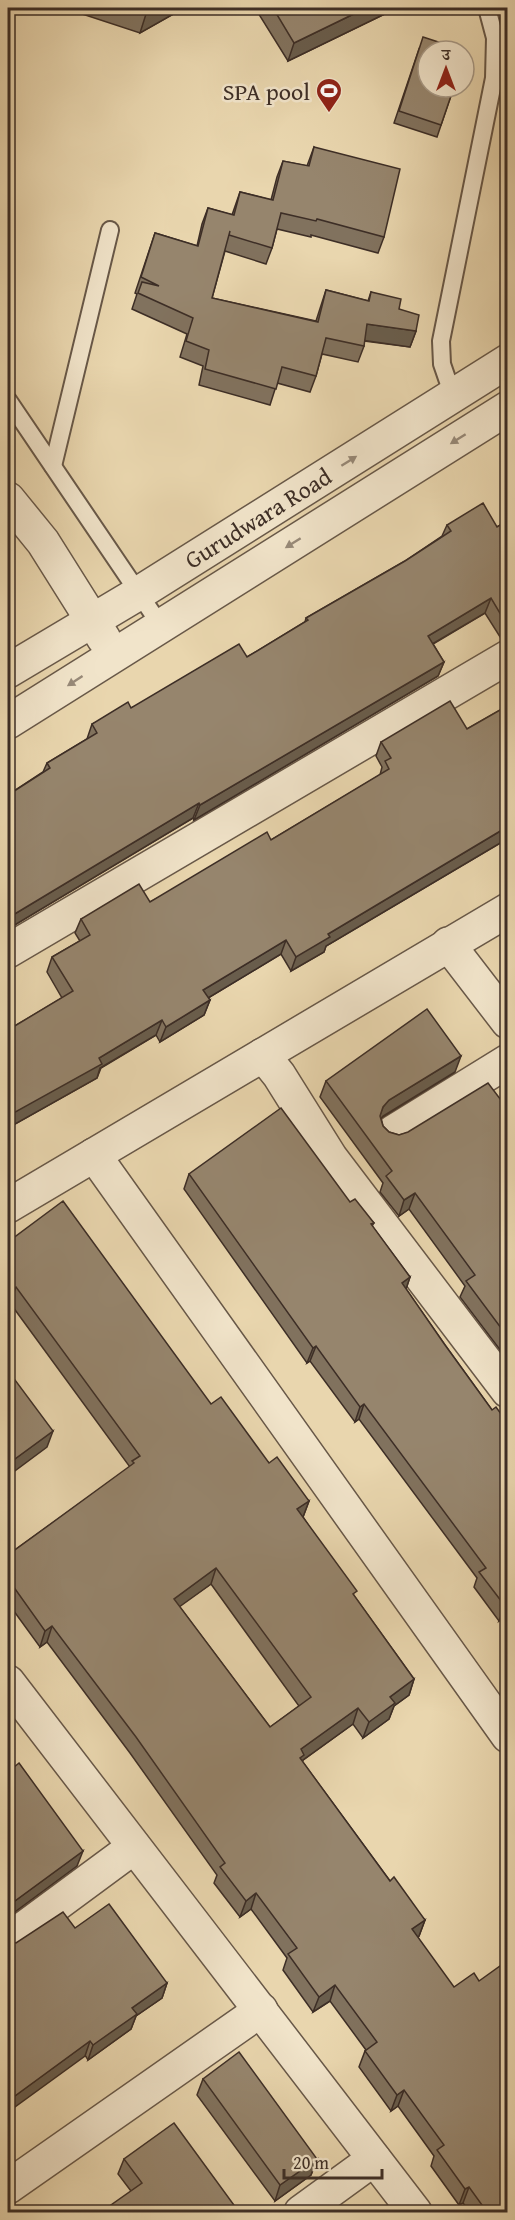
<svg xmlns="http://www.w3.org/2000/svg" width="515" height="2220" font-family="'Gentium Book Plus','Noto Serif Devanagari',serif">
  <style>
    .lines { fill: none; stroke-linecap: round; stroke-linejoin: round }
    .lane-casing { stroke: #685848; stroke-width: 20 }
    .street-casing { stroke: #685848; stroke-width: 36 }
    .lane { stroke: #f1e4ca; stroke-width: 16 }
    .street { stroke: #f1e4ca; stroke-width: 33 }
    .wall { fill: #81725e; stroke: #3d2e26; stroke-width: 1.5; fill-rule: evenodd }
    .shaded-wall { fill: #695d4c; stroke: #3d2e26; stroke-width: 1.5 }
    .building { fill: #96856d; stroke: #3d2e26; stroke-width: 1.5; fill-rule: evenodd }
    .oneway { fill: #978978 }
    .labels { text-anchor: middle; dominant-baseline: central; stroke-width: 5; stroke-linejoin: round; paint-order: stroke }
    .poi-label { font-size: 24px; fill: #3d2e26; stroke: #f1e4ca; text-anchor: end }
    .street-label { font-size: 24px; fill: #3d2e26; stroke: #f1e4ca }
  </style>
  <rect width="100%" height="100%" fill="#e9d6ae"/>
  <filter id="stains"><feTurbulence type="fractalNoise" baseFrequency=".00333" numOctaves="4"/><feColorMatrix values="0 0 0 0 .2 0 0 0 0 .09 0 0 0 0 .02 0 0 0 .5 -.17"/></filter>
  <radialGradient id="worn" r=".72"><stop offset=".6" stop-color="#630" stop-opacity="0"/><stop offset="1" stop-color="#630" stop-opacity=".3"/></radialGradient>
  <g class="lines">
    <defs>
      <g id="lane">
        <polyline points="453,396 442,364 441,341 494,78 495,38 487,8"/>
        <polyline points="8,400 161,626"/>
        <polyline points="53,466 110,230"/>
      </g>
      <g id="street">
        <polyline points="8,499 43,542 104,639"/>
        <polyline points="8,671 139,593 508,361"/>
        <polyline points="8,722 508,408"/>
        <polyline points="448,944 508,1022"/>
        <polyline points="8,951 508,657"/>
        <polyline points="263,1055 279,1075 331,1158 508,1391"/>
        <polyline points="393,1132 508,1061"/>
        <polyline points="94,1155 508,1736"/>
        <polyline points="8,1206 508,910"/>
        <polyline points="8,1682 415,2212"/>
        <polyline points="8,1940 134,1847"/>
        <polyline points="8,2187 261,2010"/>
        <polyline points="301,2212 374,2159"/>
      </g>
    </defs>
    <use href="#lane" class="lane-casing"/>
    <use href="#street" class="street-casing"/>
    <use href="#lane" class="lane"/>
    <use href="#street" class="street"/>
  </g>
  <g class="wall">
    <polygon points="64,8 184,8 140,33"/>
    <polygon points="255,8 397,8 288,61"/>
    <polygon points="419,49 454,87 437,137 394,123"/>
    <polygon points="314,147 384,237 378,253 311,235 311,237 277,229 272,248 266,264 225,251 212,298 316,321 326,290 368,301 371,292 399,309 416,331 410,347 364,341 364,346 358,362 322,354 316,376 310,392 277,383 270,405 199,385 203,366 180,357 187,334 132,309 137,294 135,293 155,233 197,246 202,224 208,208 232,215 240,192 271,200 277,177 283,161 307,166"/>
    <polygon points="507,521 507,640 502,640 485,613 433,644 444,662 438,676 194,820 193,818 8,929 8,795 43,772 47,763 87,739 92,724 131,708 247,657 305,622 306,618 405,561 442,536 447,525 497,527"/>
    <polygon points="507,706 507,839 326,946 324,952 291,971 281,954 208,998 210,1000 204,1015 160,1042 156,1035 101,1068 97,1078 8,1128 8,1030 62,998 47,972 52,957 80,941 75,933 81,919 150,902 271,840 380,775 382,767 376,756 381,742 467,729"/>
    <polygon points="455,1072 381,1118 383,1126 389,1132 399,1135 507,1108 507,1359 460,1297 465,1286 409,1209 399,1216 380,1192 383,1183 320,1097 326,1081"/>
    <polygon points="189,1174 350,1202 374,1223 372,1226 410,1277 406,1289 445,1345 492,1410 507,1422 507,1625 503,1618 499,1621 474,1587 477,1578 359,1419 355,1422 310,1361 307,1363 184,1189"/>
    <path d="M8,1242L211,1404L269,1463L309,1501L303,1517L355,1597L414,1679L409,1695L394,1706L389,1719L363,1738L353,1724L302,1761L390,1881L425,1920L419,1936L418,1937L507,2212H470L463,2203L459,2205L431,2166L434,2156L398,2106L391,2111L359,2067L365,2051L366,2050L330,2001L313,2012L283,1970L287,1958L251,1909L240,1917L214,1883L217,1875L130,1753L47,1642L40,1647L8,1603V1555L130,1467L10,1303L8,1305ZM211,1584L299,1706L270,1727L179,1606Z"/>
    <polygon points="75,1928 167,1983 162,1998 136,2016 131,2029 88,2060 16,1943"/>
    <polygon points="203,2079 317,2159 311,2175 275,2201 197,2095"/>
    <polygon points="124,2159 239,2212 131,2191 118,2174"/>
  </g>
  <g class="shaded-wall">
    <polygon points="158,8 184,8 140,33 146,14"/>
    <polygon points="366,8 397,8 288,61 294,43"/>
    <polygon points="367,324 416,331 410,347 361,340"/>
    <polygon points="491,598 485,613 422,650 428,636"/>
    <polygon points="507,625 507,640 502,640"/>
    <polygon points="444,662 438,676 194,820 200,805"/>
    <polygon points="199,803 193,818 8,929 8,918"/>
    <polygon points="507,827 507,839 326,946 324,952 291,971 296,957 328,934"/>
    <polygon points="286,940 281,954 198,1004 203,990"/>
    <polygon points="210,1000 204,1015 160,1042 166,1027"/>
    <polygon points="162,1020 156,1035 100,1068 97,1078 8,1128 8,1123 10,1115 99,1058"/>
    <polygon points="461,1056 455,1072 383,1116 377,1123 383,1107 389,1100"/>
    <polygon points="415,1193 409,1209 399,1216 404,1200"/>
    <polygon points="410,1277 405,1292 402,1283"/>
    <polygon points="16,1287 10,1303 8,1305 8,1293"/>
    <polygon points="316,1346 310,1361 307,1363 313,1348"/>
    <polygon points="364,1404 359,1419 355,1422 360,1407"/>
    <polygon points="53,1431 47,1447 8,1476 8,1464"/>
    <polygon points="309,1501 303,1517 292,1525 297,1509"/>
    <polygon points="216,1568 211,1584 168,1615 174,1599"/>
    <polygon points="507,1604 503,1618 499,1621 505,1606"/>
    <polygon points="52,1626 47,1642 40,1647 45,1631"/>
    <polygon points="414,1679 409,1695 394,1706 389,1719 363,1738 369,1722 390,1697"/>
    <polygon points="358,1708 353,1724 303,1760 299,1770 301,1749"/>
    <polygon points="83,1851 77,1866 8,1917 8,1906"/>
    <polygon points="256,1893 251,1909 240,1917 246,1901"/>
    <polygon points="425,1920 419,1936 406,1945 412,1929"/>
    <polygon points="167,1983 162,1998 136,2016 131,2029 88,2060 93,2045 132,2008"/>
    <polygon points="335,1985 330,2001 313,2012 319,1997"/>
    <polygon points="90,2041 85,2056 8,2112 8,2101"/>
    <polygon points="404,2090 398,2106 391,2111 397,2095"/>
    <polygon points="317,2159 311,2175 275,2201 280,2185"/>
    <polygon points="469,2187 463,2203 459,2205 465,2189"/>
  </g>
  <g class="building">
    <polygon points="125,8 158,8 146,14"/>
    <polygon points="273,8 366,8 294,43"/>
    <polygon points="423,37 466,51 464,57 464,51 428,51 428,87 454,87 441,125 399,111"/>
    <polygon points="314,147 400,169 384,237 317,219 316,221 281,213 272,248 229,235 230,231 212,298 318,322 326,290 369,301 371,292 401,299 399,309 419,315 416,331 367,324 364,346 326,338 316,376 282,367 276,389 205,369 209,350 186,341 193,318 138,293 142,282 159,286 141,277 155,233 198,246 208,208 234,215 240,192 273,200 283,161 309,166"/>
    <polygon points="483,503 497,527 507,521 507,625 491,598 428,636 444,662 200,805 199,803 8,918 8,795 50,768 47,763 97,733 92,724 128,702 131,708 239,644 247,657 308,620 306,618 405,561 451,531 447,525"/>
    <polygon points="450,701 467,729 507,706 507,827 328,934 330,937 296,957 286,940 203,990 210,1000 166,1027 162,1020 99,1058 102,1064 10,1115 9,1112 8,1113 8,1030 73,991 52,957 90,935 81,919 139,884 150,902 267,832 271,840 389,769 385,761 391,758 381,742"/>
    <polygon points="427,1009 461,1056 389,1100 383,1107 380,1116 383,1126 389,1132 399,1135 408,1132 488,1083 507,1108 507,1336 466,1281 475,1275 415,1193 404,1200 386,1176 392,1171 326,1081"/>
    <polygon points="281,1108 350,1202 355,1199 374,1223 371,1224 410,1277 402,1283 445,1345 492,1410 496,1407 507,1422 507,1604 505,1606 479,1572 486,1568 364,1404 360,1407 316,1346 313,1348 189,1174"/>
    <path d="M63,1201L211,1404L221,1397L269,1463L277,1457L309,1501L297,1509L357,1591L353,1594L414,1679L390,1697L395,1703L369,1722L358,1708L301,1749L304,1755L300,1758L390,1881L394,1877L425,1920L412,1929L454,1987L474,1973L479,1981L507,1961V2212H487L469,2187L465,2189L437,2150L444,2145L404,2090L397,2095L365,2051L377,2042L335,1985L319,1997L288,1954L297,1948L256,1893L246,1901L220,1867L225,1863L136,1737L52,1626L45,1631L8,1579V1555L134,1463L132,1461L140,1456L16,1287L8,1293V1242ZM216,1568L311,1697L270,1727L174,1599Z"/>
    <polygon points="8,1365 12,1371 9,1372 53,1431 8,1464"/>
    <polygon points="19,1763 83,1851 8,1906 8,1772"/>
    <polygon points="109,1904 167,1983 132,2008 137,2014 93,2045 90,2041 8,2101 8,1942 16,1943 63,1912 75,1928"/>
    <polygon points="239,2052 317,2159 280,2185 203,2079"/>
    <polygon points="174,2123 239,2212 101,2212 142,2183 124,2159"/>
  </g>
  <defs><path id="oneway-solid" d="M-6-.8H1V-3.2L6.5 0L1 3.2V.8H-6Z" transform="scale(1.5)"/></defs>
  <g class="oneway">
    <use href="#oneway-solid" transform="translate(458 439) rotate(148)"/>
    <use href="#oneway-solid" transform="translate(349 461) rotate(-32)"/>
    <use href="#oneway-solid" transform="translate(293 543) rotate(148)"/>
    <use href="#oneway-solid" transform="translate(75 681) rotate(147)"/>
  </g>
  <defs>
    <symbol id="stadium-pin" viewBox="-11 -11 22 30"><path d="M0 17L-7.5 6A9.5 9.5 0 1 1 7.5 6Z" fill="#8f2418" stroke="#f1e4ca"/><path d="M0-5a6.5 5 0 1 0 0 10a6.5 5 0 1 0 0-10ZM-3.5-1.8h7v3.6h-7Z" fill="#fff"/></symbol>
  </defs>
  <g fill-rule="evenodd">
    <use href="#stadium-pin" x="314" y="76" width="30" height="40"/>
  </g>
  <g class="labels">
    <g class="poi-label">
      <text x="310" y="91">SPA pool</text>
    </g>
    <g class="street-label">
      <text transform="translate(258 518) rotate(-32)">Gurudwara Road</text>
    </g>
  </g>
  <rect width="515" height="2220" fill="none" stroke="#e9d6ae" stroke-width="30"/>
  <rect x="9" y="9" width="497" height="2202" fill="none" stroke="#3d2e26" stroke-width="3"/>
  <rect x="15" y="15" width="485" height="2190" fill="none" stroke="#3d2e26" stroke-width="1.5"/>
  <g transform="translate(446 69)"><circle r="28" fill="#f1e4ca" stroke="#a99b88" stroke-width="1.5"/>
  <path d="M0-4.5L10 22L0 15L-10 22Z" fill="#8f2418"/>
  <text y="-9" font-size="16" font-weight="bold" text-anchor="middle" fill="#3d2e26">उ</text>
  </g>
  <path d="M284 2169v9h98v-9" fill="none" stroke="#3d2e26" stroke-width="3"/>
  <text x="293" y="2169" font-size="18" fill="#3d2e26" stroke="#f1e4ca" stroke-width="4.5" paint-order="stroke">20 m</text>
  <rect width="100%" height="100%" filter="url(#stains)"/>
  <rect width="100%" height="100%" fill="url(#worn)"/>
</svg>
